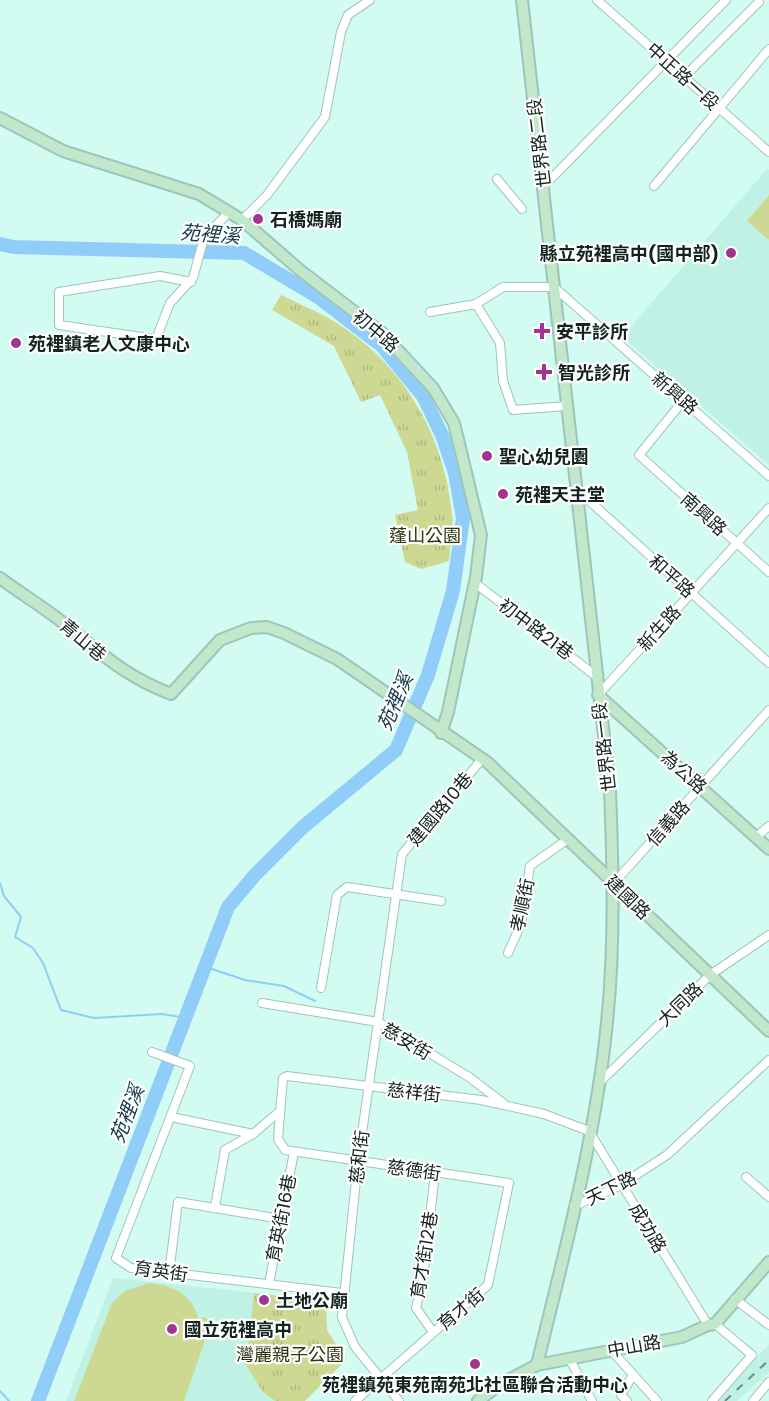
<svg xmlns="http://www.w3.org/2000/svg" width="769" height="1401" font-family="Poppins,'Noto Sans TC',sans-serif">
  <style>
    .built { fill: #bff2e5 }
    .grass { fill: #cdd892 }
    .park { fill: url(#park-tufts) }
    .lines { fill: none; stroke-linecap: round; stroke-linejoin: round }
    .stream { stroke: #91cdf9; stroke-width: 2 }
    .river { stroke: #91cdf9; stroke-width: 14 }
    .street-casing { stroke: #9dc5bb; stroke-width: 10 }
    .secondary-casing { stroke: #9dc5bb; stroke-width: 14 }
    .street { stroke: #fff; stroke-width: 8 }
    .secondary { stroke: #c2e7ca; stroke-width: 10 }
    .rail { stroke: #6e8a83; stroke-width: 2; stroke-dasharray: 8 8; stroke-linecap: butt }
    .poi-dot { fill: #a23391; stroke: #fff; stroke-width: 2 }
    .labels { text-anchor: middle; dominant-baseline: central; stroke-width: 4.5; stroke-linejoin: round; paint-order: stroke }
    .street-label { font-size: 18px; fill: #13231f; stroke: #fff }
    .poi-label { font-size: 18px; font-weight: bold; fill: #13231f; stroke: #fff; text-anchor: start }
    .park-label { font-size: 18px; fill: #2e320d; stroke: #fff }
    .water-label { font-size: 20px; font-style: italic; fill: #17394f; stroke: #fff }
  </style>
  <defs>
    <pattern id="park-tufts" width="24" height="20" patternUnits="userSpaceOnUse" patternTransform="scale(1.5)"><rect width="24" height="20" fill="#cdd892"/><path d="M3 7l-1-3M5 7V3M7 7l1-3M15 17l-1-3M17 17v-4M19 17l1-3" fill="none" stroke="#afb97d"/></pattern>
  </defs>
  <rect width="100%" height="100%" fill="#d2fcf1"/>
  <g class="built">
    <polygon points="767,169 769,170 769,465 622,337"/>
    <polygon points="113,1278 256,1293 262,1391 275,1401 66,1401"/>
    <polygon points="769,1344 769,1372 737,1401 718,1401"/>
  </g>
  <g class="grass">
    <polygon points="769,195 769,240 747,221"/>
    <path d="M149,1283C174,1285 194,1296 199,1321L202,1317L212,1320L184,1401H74L112,1303L125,1291Z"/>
  </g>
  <g class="park">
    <path d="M281,295C297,303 314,310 330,319C401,360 445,434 452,515C454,529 450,546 449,561L421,569L405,562L395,515L418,510L407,452L380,395L361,402L334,346L272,310Z"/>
    <polygon points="254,1293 326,1301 327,1330 346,1360 305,1401 275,1401 262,1391 246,1365"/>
  </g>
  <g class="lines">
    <g class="stream">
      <polyline points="0,883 4,896 21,917 15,937 33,948 43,963 61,1010 94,1018 162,1014 186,1018"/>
      <polyline points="206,967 245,980 284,986 315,1001"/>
      <polyline points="0,1391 9,1401"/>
    </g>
    <polyline class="river" points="0,244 13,247 244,253 318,297 382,346 423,396 442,435 455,473 463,518 453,591 428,675 396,750 303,827 254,876 228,907 38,1401"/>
    <defs>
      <g id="street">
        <polyline points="597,0 769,152"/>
        <polyline points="684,77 759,2"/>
        <polyline points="497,179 522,209"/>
        <polyline points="545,185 726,0"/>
        <polyline points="654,186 769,49"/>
        <polyline points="242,220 267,195 325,117 341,32 348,15 370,0"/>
        <polyline points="191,282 160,276 59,292 59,325 156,339 170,303 193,278 204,238 229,212"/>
        <polyline points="476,304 500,343 503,381 513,410 567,406"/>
        <polyline points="430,312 476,304 503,287 554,287 769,476"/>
        <polyline points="683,401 639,455 769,572"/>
        <polyline points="576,489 769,663"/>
        <polyline points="475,583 596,676"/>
        <polyline points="598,695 769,508"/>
        <polyline points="756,837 769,826"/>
        <polyline points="614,883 769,710"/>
        <polyline points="508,953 521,924 530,866 568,839"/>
        <polyline points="321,988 337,895 347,887 441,901"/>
        <polyline points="262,1003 378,1022 469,1077 503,1103"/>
        <polyline points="152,1052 190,1066 116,1258 131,1268 342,1293"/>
        <polyline points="599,1083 710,975 769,935"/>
        <polyline points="171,1117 253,1134"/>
        <polyline points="746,1177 769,1197"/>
        <polyline points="574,1206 619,1186 667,1155 769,1060"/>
        <polyline points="215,1207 225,1150 253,1134 280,1111"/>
        <polyline points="169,1273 178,1202 281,1219"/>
        <polyline points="269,1284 294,1152"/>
        <polyline points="735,1299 769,1325"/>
        <polyline points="433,1332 416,1308 423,1278 435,1173"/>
        <polyline points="611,1350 657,1401"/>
        <polyline points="569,1358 592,1401"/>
        <polyline points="355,1401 488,1285 509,1183 285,1150 278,1139 283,1078 287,1076 481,1100 544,1114 589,1131 708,1325"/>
        <polyline points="399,1401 355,1347 342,1317 358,1161 402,854 482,759"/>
        <polyline points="627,1401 621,1395 633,1375"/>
        <polyline points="712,1401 752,1355 715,1324"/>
        <polyline points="753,1401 769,1382"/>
      </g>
      <g id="secondary">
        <path d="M522,0L610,790C613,867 615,945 607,1022C596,1137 564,1253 537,1365"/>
        <polyline points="0,118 63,151 199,194 242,220 301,271 381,332 433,388 454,423 481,535 476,577 448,712 441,733"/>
        <path d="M0,578C19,592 38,604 57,618C98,650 120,674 171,694L220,640L251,628L267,627L284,633L337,659L487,762L769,1031"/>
        <polyline points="598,695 769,849"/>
        <polyline points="478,1401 499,1385 537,1365 682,1337 708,1325 715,1324 769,1262"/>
      </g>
    </defs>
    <use href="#street" class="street-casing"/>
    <use href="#secondary" class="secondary-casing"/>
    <use href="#street" class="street"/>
    <use href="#secondary" class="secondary"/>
    <polyline class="rail" points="725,1401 769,1360"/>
  </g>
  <g class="poi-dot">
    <circle cx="258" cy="219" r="6"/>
    <circle cx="731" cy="253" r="6"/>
    <path d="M539 322h6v6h6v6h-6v6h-6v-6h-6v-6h6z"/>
    <circle cx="16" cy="343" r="6"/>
    <path d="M541 363h6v6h6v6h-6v6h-6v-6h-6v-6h6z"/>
    <circle cx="487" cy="456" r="6"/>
    <circle cx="503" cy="494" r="6"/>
    <circle cx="264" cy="1300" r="6"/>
    <circle cx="172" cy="1329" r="6"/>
    <circle cx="475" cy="1364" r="6"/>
  </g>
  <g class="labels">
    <g class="street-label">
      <text transform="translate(683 76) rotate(42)">中正路一段</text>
      <text transform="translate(539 143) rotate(-97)">世界路二段</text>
      <text transform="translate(376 331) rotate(40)">初中路</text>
      <text transform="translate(675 393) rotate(41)">新興路</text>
      <text transform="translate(704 514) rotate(42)">南興路</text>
      <text transform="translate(672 576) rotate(42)">和平路</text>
      <text transform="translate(659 628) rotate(-48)">新生路</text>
      <text transform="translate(536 629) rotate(37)">初中路21巷</text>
      <text transform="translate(83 640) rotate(40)">青山巷</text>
      <text transform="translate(604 747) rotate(-97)">世界路一段</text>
      <text transform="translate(684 772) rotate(42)">為公路</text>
      <text transform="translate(440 809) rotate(-50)">建國路10巷</text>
      <text transform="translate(668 823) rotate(-48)">信義路</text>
      <text transform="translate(628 897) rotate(44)">建國路</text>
      <text transform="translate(522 905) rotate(-78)">孝順街</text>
      <text transform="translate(680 1004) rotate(-44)">大同路</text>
      <text transform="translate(407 1041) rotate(31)">慈安街</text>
      <text transform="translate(414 1092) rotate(6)">慈祥街</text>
      <text transform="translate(359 1157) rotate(-83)">慈和街</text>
      <text transform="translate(414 1170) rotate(8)">慈德街</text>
      <text transform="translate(611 1188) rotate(-26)">天下路</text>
      <text transform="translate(281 1218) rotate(-79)">育英街16巷</text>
      <text transform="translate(648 1228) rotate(59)">成功路</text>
      <text transform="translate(424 1255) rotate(-81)">育才街12巷</text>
      <text transform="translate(161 1271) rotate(8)">育英街</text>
      <text transform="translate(461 1309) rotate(-40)">育才街</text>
      <text transform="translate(634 1346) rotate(-10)">中山路</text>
    </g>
    <g class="poi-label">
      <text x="270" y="219">石橋媽廟</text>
      <text x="719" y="253" text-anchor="end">縣立苑裡高中(國中部)</text>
      <text x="556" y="331">安平診所</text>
      <text x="28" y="343">苑裡鎮老人文康中心</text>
      <text x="558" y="372">智光診所</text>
      <text x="499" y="456">聖心幼兒園</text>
      <text x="515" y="494">苑裡天主堂</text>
      <text x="276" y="1300">土地公廟</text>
      <text x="184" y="1329">國立苑裡高中</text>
      <text x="475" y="1384" text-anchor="middle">苑裡鎮苑東苑南苑北社區聯合活動中心</text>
    </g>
    <g class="park-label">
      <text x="425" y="535">蓬山公園</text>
      <text x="290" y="1354">灣麗親子公園</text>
    </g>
    <g class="water-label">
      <text transform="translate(210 234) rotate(4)">苑裡溪</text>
      <text transform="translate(395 702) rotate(-67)">苑裡溪</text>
      <text transform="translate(127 1114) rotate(-69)">苑裡溪</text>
    </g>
  </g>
</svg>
